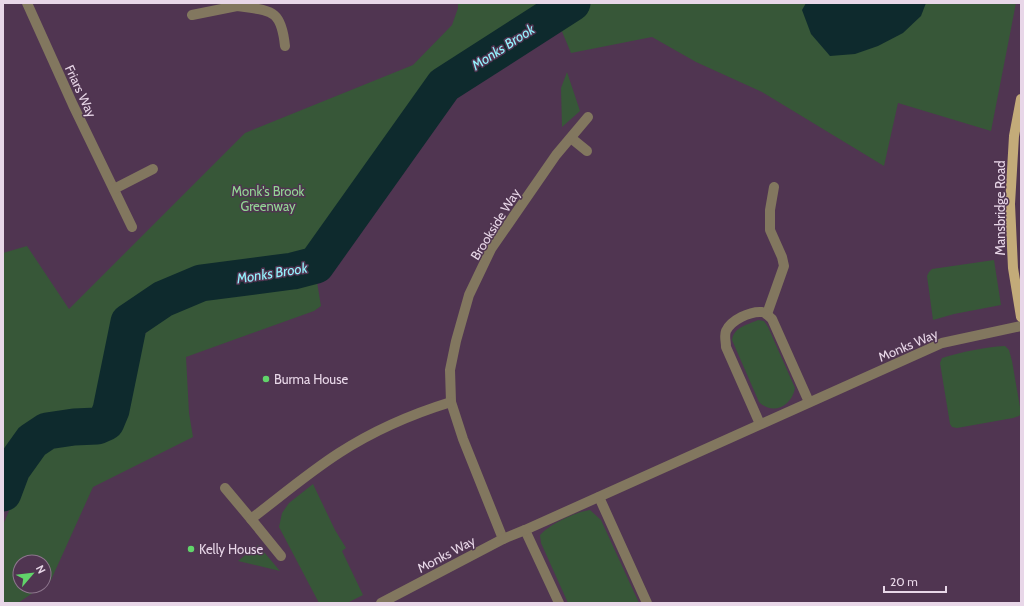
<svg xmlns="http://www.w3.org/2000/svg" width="1024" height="606" font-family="Cabin,sans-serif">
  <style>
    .green { fill: #375738 }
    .water { fill: #0e2a2d }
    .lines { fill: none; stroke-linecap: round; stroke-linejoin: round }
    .river { stroke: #0e2a2d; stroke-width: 37 }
    .minor { stroke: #82775f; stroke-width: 10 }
    .major { stroke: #c3ab79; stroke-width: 10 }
    .poi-dot { fill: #61d46a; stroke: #503551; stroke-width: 1.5 }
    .labels { text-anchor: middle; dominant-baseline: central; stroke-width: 3; stroke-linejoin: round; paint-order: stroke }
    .street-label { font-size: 13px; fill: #e8d7e8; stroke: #503551 }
    .park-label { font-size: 13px; fill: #92d694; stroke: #503551 }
    .poi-label { font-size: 13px; fill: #e8d7e8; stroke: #503551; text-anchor: start }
    .water-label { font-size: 14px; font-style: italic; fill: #94f4ff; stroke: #503551 }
  </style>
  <rect width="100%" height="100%" fill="#503551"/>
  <g class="green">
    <polygon points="458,3 537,3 539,5 510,23 482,46 439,74 305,253 293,260 265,262 198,277 167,289 145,303 125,319 108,375 101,414 95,418 37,422 24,431 3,463 3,253 27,246 69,309 245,133 413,65 452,25 458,8"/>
    <polygon points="550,3 1016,3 991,131 898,103 884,166 762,92 696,62 652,37 571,53"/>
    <polygon points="567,72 580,111 562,127 561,88"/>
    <polygon points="994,260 1001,305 954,314 933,320 927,276 929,272 932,269"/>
    <path d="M316,276L321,306L314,311L186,357L189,413L193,437L93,487L51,580L44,585V562H20V586H43L18,603H3V525L15,497L18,485V476L23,464L30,454L41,446L52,440L80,434H94L104,431L116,424C123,410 125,392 127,377C128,370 129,360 132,353C142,332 171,307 193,299C232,286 275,282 316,276Z"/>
    <path d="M758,320L764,321L768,327L795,388C792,406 773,416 759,402L732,340C734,327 747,325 758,320Z"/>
    <path d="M1005,346L1009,350L1012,361L1021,413L1019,416L1013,418L957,428L952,427L950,424L940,363L942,358C962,352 984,347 1005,346Z"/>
    <polygon points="313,484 335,530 346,548 342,551 363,595 347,603 319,603 279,527 282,513 289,503"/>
    <path d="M590,510L601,520L639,603H568L541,543L540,535C550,524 575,512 590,510Z"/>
    <polygon points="258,545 280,571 238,561"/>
  </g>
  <polygon class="water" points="806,3 926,3 921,16 903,33 878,46 855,54 830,56 811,34 802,10"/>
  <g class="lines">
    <polyline class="river" points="3,493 12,469 32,441 47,431 74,427 97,426 106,422 111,410 129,322 163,299 201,283 293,271 316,265 444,85 572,3"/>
    <g class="minor">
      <polyline points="27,3 73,105 132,227"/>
      <path d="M237,6C271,11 281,8 285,46"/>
      <polyline points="192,15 237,6 237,3"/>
      <polyline points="571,138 587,151"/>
      <polyline points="114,189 153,169"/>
      <polyline points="767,314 784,266 782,257 770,230 770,210 774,187"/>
      <path d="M760,424L726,347C726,341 724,336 726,331C731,320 750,311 762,312C766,313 769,316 772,319L809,402"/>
      <polyline points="225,488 251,519"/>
      <polyline points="599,497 647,603"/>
      <polyline points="525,530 559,603"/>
      <polyline points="503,539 463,439 451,402 450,370 456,341 469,295 491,249 556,155 588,117"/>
      <path d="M281,556L251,519C280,497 308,473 339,453C373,431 412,414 451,402"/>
      <polyline points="381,603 503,539 525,530 942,343 1021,326"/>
    </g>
    <polyline class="major" points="1021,99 1014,136 1010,204 1013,268 1021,317"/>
  </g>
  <g class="poi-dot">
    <circle cx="266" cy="379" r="4"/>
    <circle cx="191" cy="549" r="4"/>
  </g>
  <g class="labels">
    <g class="street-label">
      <text transform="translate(81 91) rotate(65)">Friars Way</text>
      <text transform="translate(1000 208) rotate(-90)">Mansbridge Road</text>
      <text transform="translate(495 224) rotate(-58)">Brookside Way</text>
      <text transform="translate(908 345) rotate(-23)">Monks Way</text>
      <text transform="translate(446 554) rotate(-28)">Monks Way</text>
    </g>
    <g class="park-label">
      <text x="268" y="191">Monk's Brook<tspan x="268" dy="15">Greenway</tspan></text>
    </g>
    <g class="poi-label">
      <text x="274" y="379">Burma House</text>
      <text x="199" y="549">Kelly House</text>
    </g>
    <g class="water-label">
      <text transform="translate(503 47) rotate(-33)">Monks Brook</text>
      <text transform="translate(272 273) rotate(-9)">Monks Brook</text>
    </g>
  </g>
  <rect width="1024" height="606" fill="none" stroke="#e8d7e8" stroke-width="8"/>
  <g transform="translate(32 574) rotate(62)"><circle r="19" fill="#503551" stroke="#8d768d"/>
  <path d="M0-3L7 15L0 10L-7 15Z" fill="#61d46a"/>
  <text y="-6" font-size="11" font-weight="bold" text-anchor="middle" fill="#e8d7e8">N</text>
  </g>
  <path d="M884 586v6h62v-6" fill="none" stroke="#e8d7e8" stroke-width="2"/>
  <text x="890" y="586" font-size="12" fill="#e8d7e8" stroke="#503551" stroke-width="3" paint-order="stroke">20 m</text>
</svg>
